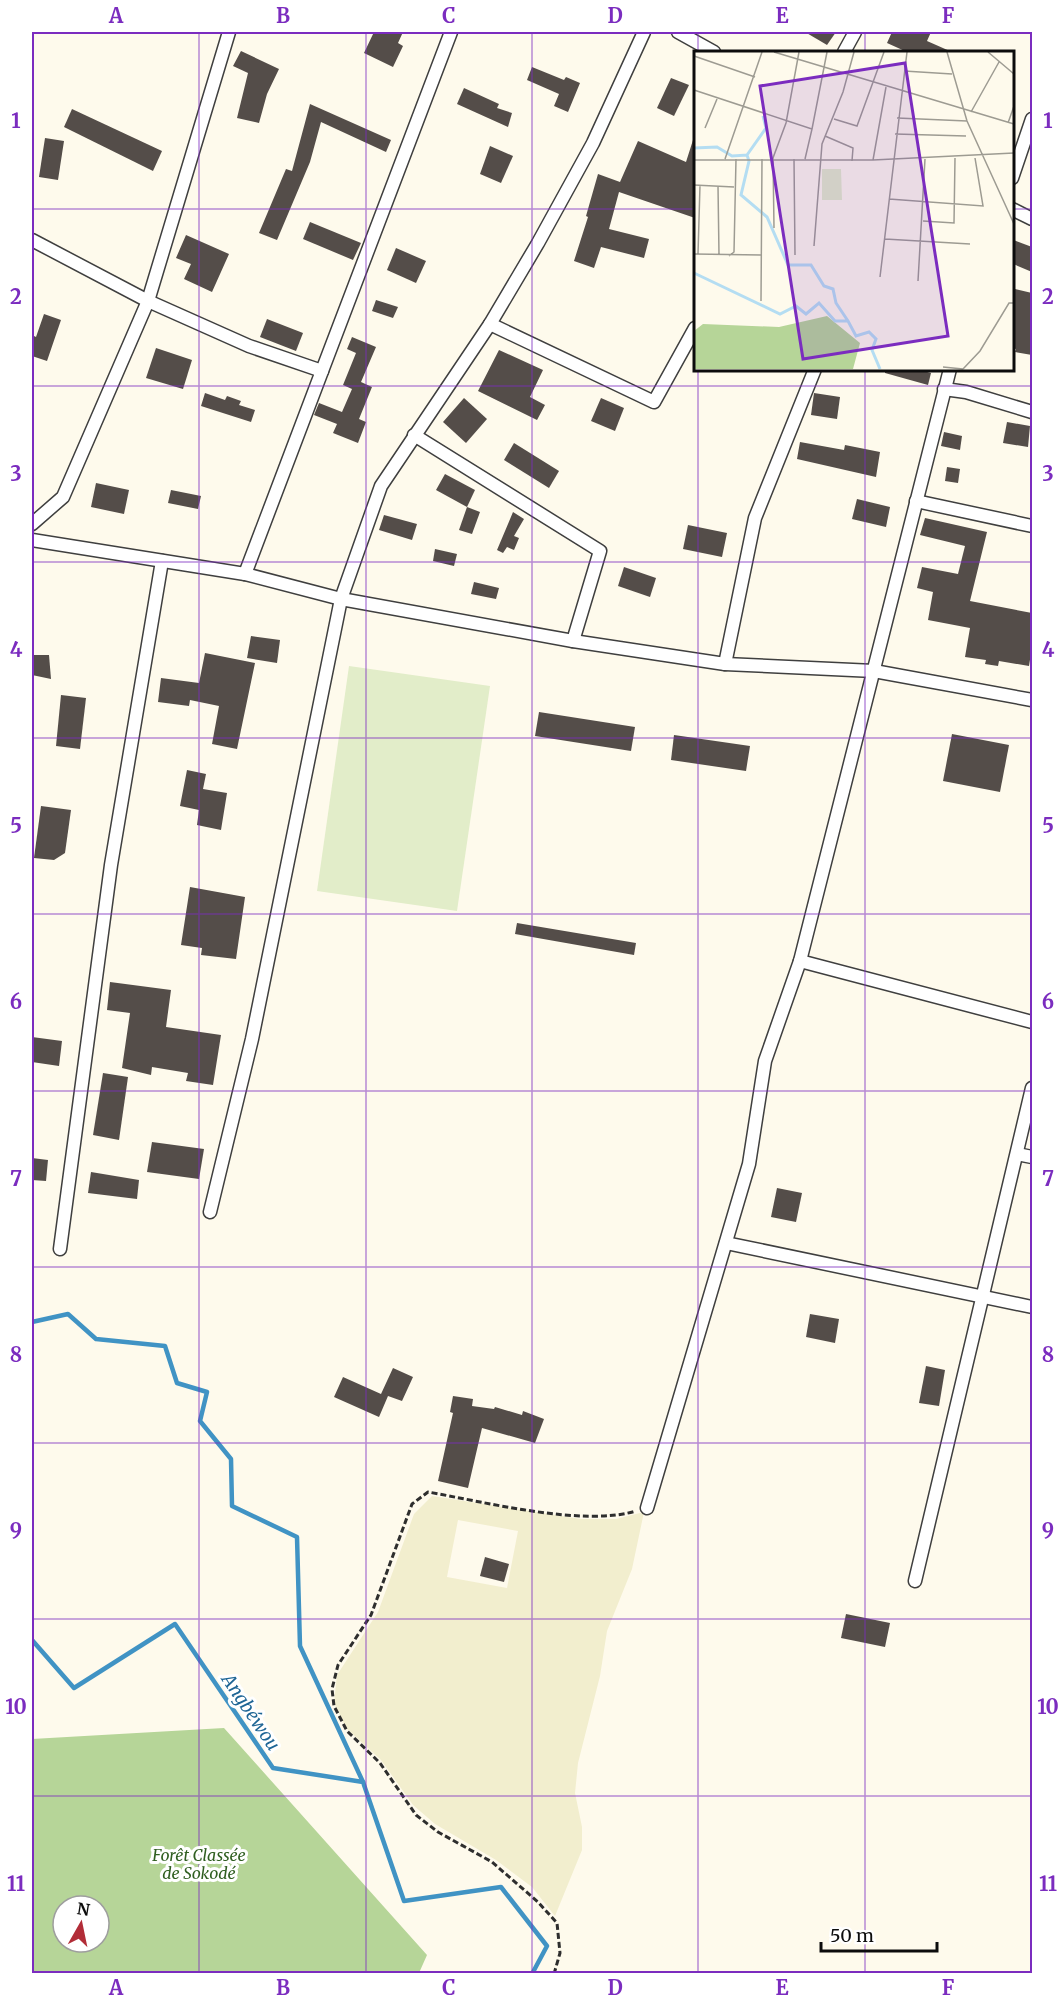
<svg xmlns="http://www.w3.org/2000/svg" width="1064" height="2005" font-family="Merriweather,serif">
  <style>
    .farmland { fill: #f2eece; fill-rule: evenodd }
    .forest { fill: #b6d598; fill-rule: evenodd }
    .pitch { fill: #e2edc9 }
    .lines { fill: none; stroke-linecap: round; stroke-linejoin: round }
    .stream { stroke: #4093c4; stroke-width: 4.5 }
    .building { fill: #544d49 }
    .minor-casing { stroke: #3f3f3f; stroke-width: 15 }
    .path { stroke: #2e2e2e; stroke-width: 3; stroke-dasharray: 6 3; stroke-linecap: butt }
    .minor { stroke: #fff; stroke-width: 12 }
    .grid { fill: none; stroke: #7b2cbf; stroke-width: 1.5; stroke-opacity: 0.55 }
    .labels { text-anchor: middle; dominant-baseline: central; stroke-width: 6; stroke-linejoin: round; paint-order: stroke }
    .park-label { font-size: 16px; font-style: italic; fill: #305f21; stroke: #fff }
    .water-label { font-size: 18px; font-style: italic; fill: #1e6595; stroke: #fff }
    .inset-river { fill: none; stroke: #b4ddf2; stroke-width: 3 }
    .inset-road { fill: none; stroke: #9d9b92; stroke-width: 1.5 }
    .view { fill: #7b2cbf; fill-opacity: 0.15; stroke: #7b2cbf; stroke-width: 3 }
    .inset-edge { fill: none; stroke: #0c0c0c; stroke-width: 3 }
    .neatline { fill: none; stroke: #7b2cbf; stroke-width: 2 }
    .grid-label { font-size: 20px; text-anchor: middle; font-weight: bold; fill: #7b2cbf }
  </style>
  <rect width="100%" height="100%" fill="#fefaec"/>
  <path class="farmland" d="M432,1496L581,1519H616L644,1512L632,1569L607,1631L600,1676L578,1763L575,1793L582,1827V1850L555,1916L532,1887L496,1860L435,1824L413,1805L381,1760L346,1728L334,1703L337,1675L378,1612L414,1514ZM458,1520L518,1531L507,1588L447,1577Z"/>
  <path class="forest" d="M224,1728L427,1955L419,1973H32V1739ZM63,1906H99V1942H63Z"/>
  <polygon class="pitch" points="349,666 490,686 457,911 317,891"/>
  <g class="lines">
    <g class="stream">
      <polyline points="32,1322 68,1314 96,1339 165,1346 177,1383 207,1392 200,1421 231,1459 232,1506 297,1537 300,1646 363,1782"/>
      <polyline points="32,1640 74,1688 175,1624 273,1768 363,1782 404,1901 501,1887 547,1946 532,1974"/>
    </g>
  </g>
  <g class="building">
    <polygon points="374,32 403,32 398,43 403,46 393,67 364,53"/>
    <polygon points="805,32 836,32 827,45"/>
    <polygon points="892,32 931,32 927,41 952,52 907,52 887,43"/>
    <polygon points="241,51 279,69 267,94 259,123 237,118 248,73 233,66"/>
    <polygon points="532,67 564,80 566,77 580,83 568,112 554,106 559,94 527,80"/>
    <polygon points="671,78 689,85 674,116 657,108"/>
    <polygon points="464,88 499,104 497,108 512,113 508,127 457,104"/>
    <polygon points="310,104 391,140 386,152 321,122 310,162 277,240 259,233 286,169 292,171"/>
    <polygon points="72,109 162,151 153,171 64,127"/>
    <polygon points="45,138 64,141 58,180 39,177"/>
    <polygon points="693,140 695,218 619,192 609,229 649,239 644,258 601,247 594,268 574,261 588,217 586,216 598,174 620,182 638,141 686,162"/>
    <polygon points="490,146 513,156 501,183 480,174"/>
    <polygon points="310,222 361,243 353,260 303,239"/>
    <polygon points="186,235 229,254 212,292 184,279 191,264 176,258"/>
    <polygon points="1011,239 1032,247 1032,272 1011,263"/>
    <polygon points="396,248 426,261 416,283 387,270"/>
    <polygon points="1011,288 1032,293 1032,355 1015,352 1016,349 1011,348"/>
    <polygon points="376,300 398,307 393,318 372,311"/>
    <polygon points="44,314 61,320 47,361 32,356 32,335 36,337"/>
    <polygon points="267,319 303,333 296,351 260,337"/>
    <polygon points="352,337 376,347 361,382 372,387 359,419 366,422 358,443 333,433 337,424 314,415 319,403 342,412 352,389 343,385 356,353 347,349"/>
    <polygon points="156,348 192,360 183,389 146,378"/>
    <polygon points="499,350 543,370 530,397 545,405 537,420 478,391"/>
    <polygon points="885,369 916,369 931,373 928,385 885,373"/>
    <polygon points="205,393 225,400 227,396 241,401 239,405 255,410 251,422 201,406"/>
    <polygon points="814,393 840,397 837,419 811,415"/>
    <polygon points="464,398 487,419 466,443 443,422"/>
    <polygon points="601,398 624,408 615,431 591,421"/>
    <polygon points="1007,422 1030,426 1028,447 1003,443"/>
    <polygon points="944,432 962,436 960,450 941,446"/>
    <polygon points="800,442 844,450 845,445 880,452 876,477 797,459"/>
    <polygon points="514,443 559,471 549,488 504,460"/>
    <polygon points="947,467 960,469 958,483 945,481"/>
    <polygon points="445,474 475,490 467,507 436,490"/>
    <polygon points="96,483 129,490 124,514 91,507"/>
    <polygon points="171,490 201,496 198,509 168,503"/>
    <polygon points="857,499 890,507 886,527 852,519"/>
    <polygon points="467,507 480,512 472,534 459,530"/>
    <polygon points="513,512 524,519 514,536 519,538 514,550 507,547 503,553 497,550"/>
    <polygon points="384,515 417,524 412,540 379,530"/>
    <polygon points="925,518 987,532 970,601 1032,613 1032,647 1029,666 999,661 998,666 985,664 986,660 965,657 970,628 928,620 933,592 917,588 922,567 958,574 965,546 920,535"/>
    <polygon points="688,525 727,533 722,557 683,549"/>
    <polygon points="435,549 457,554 454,566 433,561"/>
    <polygon points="624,567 656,578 650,597 618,586"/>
    <polygon points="474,582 499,588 496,599 471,594"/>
    <polygon points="251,636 280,640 277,663 247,658"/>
    <polygon points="205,653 255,663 237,749 212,744 219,706 190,700 189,706 158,702 161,678 199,683"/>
    <polygon points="32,655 49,655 51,679 32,675"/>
    <polygon points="61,695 86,698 80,749 56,746"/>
    <polygon points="539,712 635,727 631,751 535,736"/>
    <polygon points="952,734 1009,745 1000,792 943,781"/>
    <polygon points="674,735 750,746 746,771 671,760"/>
    <polygon points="187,770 206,774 203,789 227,793 221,830 197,825 199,810 180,806"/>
    <polygon points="41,806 71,810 65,853 54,860 34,858"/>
    <polygon points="190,887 245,897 236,959 201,955 202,948 181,945"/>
    <polygon points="517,923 636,943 634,955 515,934"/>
    <polygon points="110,982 171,990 166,1027 221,1035 213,1085 186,1081 188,1073 152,1067 151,1075 122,1068 130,1013 107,1010"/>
    <polygon points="32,1037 62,1041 59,1066 32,1062"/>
    <polygon points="103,1073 128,1077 119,1140 93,1135"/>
    <polygon points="152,1142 204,1149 199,1179 147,1172"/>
    <polygon points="32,1158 48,1160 46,1181 32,1180"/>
    <polygon points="91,1172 139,1180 137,1199 88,1193"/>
    <polygon points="777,1188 802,1193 796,1222 771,1217"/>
    <polygon points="810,1314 839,1319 835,1343 806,1337"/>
    <polygon points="926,1366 945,1370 939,1406 919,1403"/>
    <polygon points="393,1368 413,1377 402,1401 388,1396 379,1417 334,1397 343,1377 381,1394"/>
    <polygon points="453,1396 473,1399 472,1406 494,1409 495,1407 522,1415 523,1411 544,1419 535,1443 482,1428 468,1488 438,1481 453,1413 450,1412"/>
    <polygon points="485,1557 509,1564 504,1582 480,1576"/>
    <polygon points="846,1614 890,1623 885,1647 841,1638"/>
  </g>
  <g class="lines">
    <defs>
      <g id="minor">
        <polyline points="678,32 714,52"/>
        <polyline points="844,52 855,32"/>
        <polyline points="1012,178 1032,119"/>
        <polyline points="1012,209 1032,219"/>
        <polyline points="32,240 148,301 249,346 322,371 245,574"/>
        <polyline points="490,324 654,402 695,328"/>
        <polyline points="322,371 451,32"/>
        <polyline points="944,389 966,392 1032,412"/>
        <polyline points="414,435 600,551 573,641"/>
        <polyline points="916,501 1032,526"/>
        <polyline points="32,524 63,497 148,301 229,32"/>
        <polyline points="32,540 245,574 341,599 573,641 725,664 874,671 1032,700"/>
        <polyline points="725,664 755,518 815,369"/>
        <polyline points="800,961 1032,1022"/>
        <polyline points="1017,1154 1032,1157"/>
        <polyline points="210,1212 252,1039 341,599 381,486 490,324 538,243 593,143 644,32"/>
        <polyline points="726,1243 1032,1307"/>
        <polyline points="60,1249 111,865 162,561"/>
        <polyline points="647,1508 749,1164 765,1061 800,961 950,369"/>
        <polyline points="915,1581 1032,1088"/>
      </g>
    </defs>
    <use href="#minor" class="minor-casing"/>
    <path class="path" d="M554,1974L560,1953L557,1923L538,1902L492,1862L438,1832L416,1815L380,1763L347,1731L334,1706L332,1689L338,1665L371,1615L412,1504L428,1492C485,1502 583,1527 636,1511"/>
    <use href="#minor" class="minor"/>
  </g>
  <path class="grid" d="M199,32V1974M366,32V1974M532,32V1974M698,32V52M865,32V52M32,209H695M1012,209H1032M698,369V1974M865,369V1974M32,386H1032M32,562H1032M32,738H1032M32,914H1032M32,1091H1032M32,1267H1032M32,1443H1032M32,1619H1032M32,1796H1032"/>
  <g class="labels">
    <g class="park-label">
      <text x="199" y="1855">Forêt Classée<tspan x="199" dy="18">de Sokodé</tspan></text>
    </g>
    <g class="water-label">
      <text transform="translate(251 1712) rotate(56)">Angbéwou</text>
    </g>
  </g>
  <g transform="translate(694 51)">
    <rect width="320" height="320" fill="#fefaec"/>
    <path d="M133,265L166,292L159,318H0V280L9,273L85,276Z" fill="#b6d598"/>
    <path d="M128,118H147L148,149H128Z" fill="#e2edc9"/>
    <path class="inset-river" d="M0,97L23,96L38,105L53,104L55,110L47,144L73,166L94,214H117L130,235L139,238L142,252L154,270M53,104L72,77L69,65M0,222L86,263L102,255L112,263L125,252L141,270H154L162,285L175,281L182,288L178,299L186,318"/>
    <path class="inset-road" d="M80,1L320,73M253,1L273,70L320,173M294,1L320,23M0,5L61,26M210,20L258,23M0,39L118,78L111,108M277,61L305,11M203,67L273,70M140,68L163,75L190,1M314,72L320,55M11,77L23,48M118,78L133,1M201,83L272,85M131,85L159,97L158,110M31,108L68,1M100,108L101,204M0,109H179L320,102M179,109L192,36M0,134L40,136M24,135L25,204M195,148L289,155L281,107M229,170L260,172L261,107M80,177L79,107L92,72L105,1M191,188L276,193M120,195L128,93L149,41L160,1M0,203L67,204M4,203L6,134M35,205L40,201L42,108M186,226L213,1M224,230L231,108M67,250L68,108M249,316L269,318M269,318L286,300L315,252H320"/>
    <path class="view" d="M211,12L254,285L109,308L66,35Z"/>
    <rect width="320" height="320" class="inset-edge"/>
  </g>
  <rect width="1064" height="2005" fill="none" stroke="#ffffff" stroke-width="66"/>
  <g transform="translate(81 1924) rotate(9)"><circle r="28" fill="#ffffff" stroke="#9e9e9e" stroke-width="1.5"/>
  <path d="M0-4.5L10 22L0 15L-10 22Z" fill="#b22d38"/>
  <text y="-9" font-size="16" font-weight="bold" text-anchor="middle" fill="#0c0c0c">N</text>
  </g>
  <path d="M821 1942v9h116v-9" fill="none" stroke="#0c0c0c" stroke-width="3"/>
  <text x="830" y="1942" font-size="18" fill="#0c0c0c" stroke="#ffffff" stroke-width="4.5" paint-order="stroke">50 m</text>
  <rect x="33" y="33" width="998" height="1939" class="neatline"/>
  <g class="grid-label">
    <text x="116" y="23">A</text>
    <text x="283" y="23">B</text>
    <text x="449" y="23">C</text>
    <text x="615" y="23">D</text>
    <text x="782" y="23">E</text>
    <text x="948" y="23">F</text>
    <text x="16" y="128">1</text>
    <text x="1048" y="128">1</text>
    <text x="16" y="304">2</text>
    <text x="1048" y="304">2</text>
    <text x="16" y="481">3</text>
    <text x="1048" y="481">3</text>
    <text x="16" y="657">4</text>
    <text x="1048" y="657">4</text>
    <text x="16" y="833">5</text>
    <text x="1048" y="833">5</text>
    <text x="16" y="1009">6</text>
    <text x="1048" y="1009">6</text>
    <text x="16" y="1186">7</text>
    <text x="1048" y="1186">7</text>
    <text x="16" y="1362">8</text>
    <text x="1048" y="1362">8</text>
    <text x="16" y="1538">9</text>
    <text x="1048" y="1538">9</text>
    <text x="16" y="1714">10</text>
    <text x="1048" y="1714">10</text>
    <text x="16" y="1891">11</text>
    <text x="1048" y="1891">11</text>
    <text x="116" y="1995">A</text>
    <text x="283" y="1995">B</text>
    <text x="449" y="1995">C</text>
    <text x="615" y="1995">D</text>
    <text x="782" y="1995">E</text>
    <text x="948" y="1995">F</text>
  </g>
</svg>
